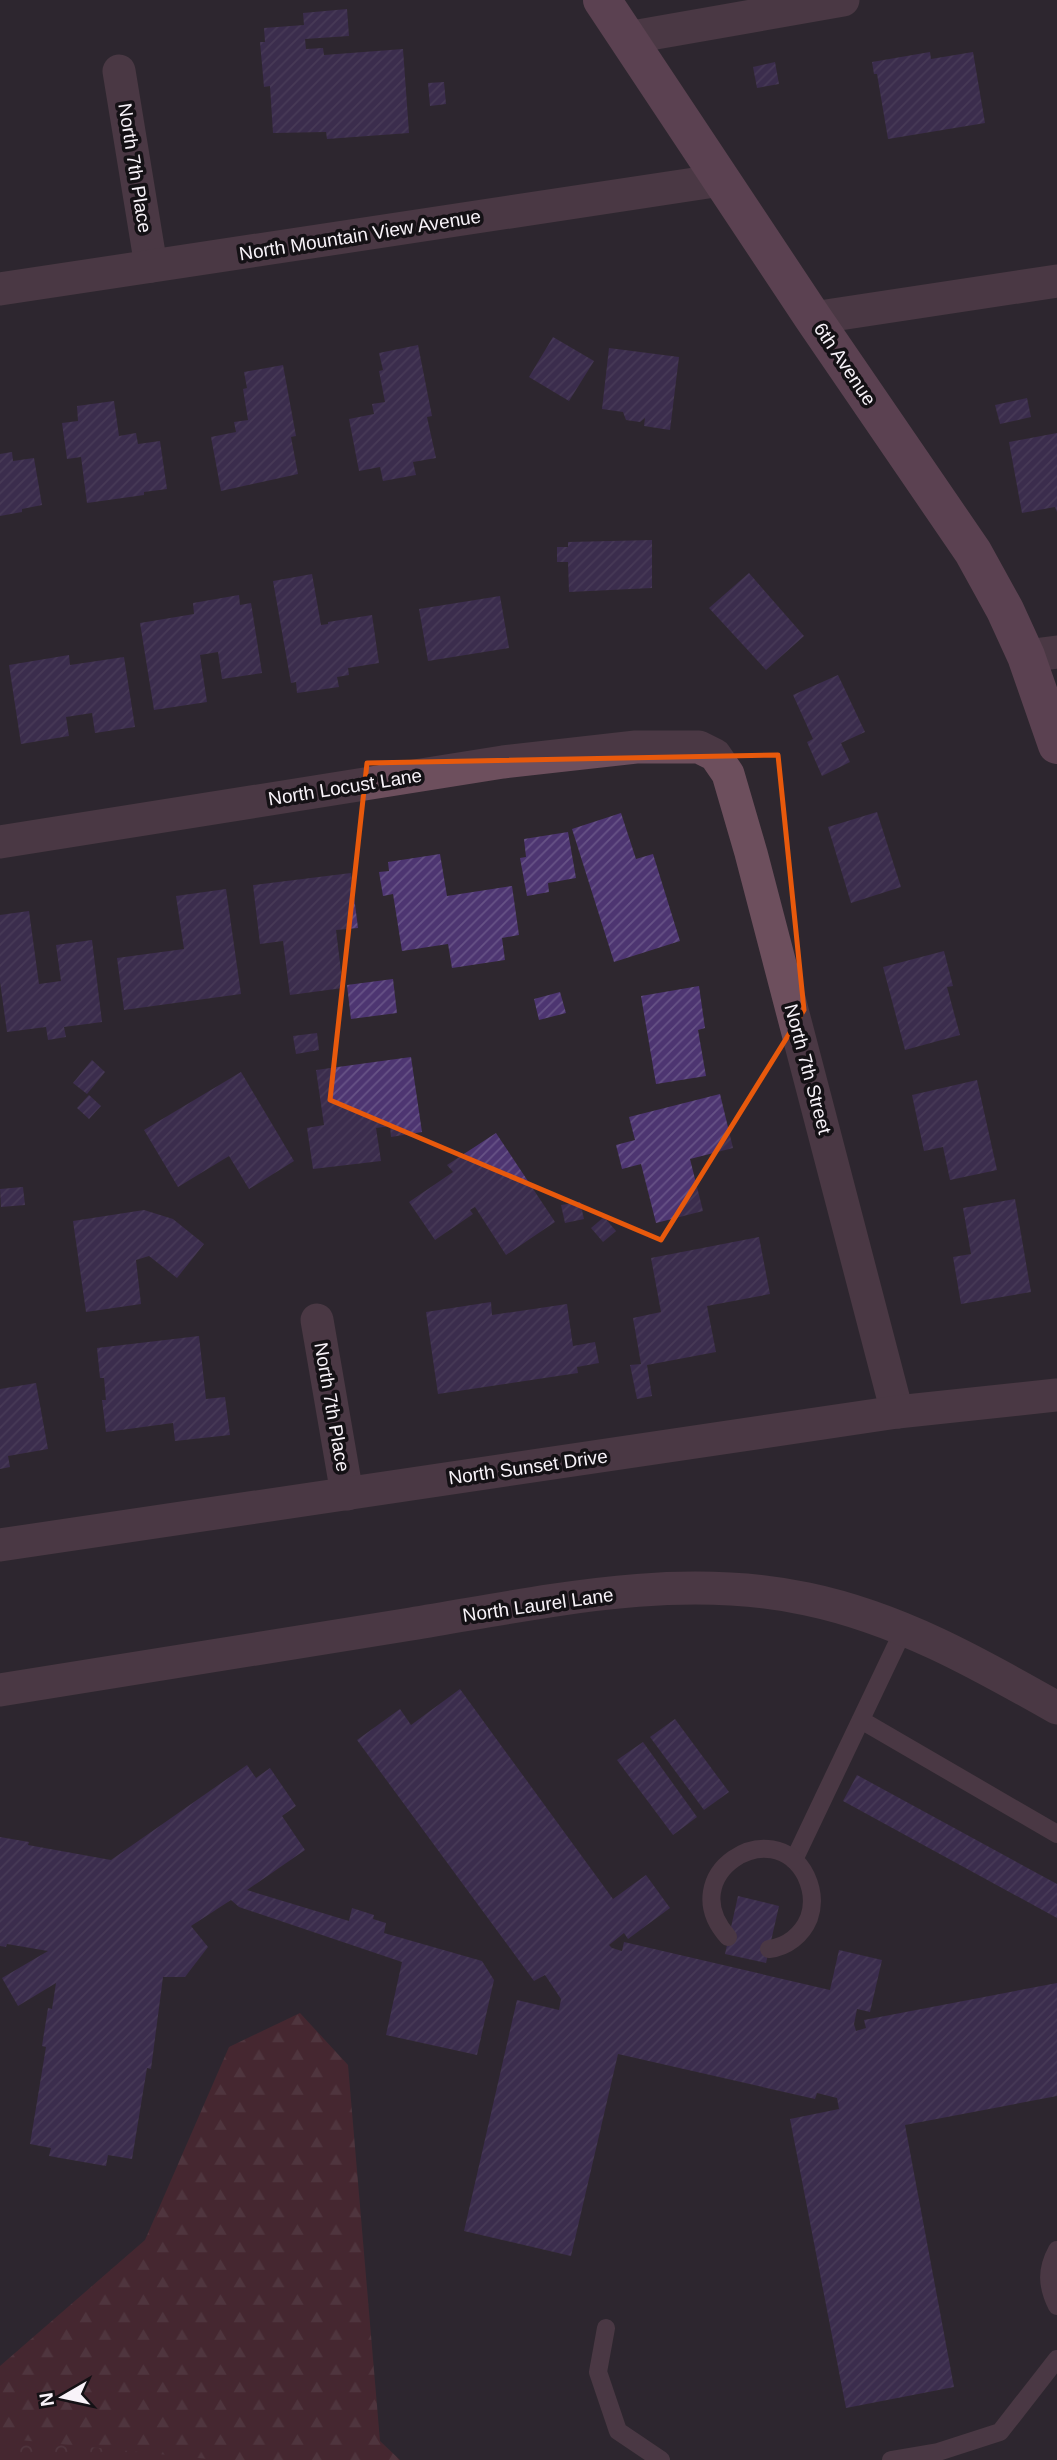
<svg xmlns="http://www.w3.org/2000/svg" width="1057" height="2460" font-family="Arial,sans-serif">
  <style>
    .forest { fill: url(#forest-firs) }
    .park { fill: url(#park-crowns) }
    .building { fill: url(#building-hatch) }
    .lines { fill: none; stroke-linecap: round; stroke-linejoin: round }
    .lane { stroke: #6d4f5d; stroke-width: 18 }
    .street { stroke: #6d4f5d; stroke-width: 33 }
    .secondary { stroke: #92637a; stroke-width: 38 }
    .marked { fill: none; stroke: #e8590c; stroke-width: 5; stroke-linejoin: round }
    .labels { text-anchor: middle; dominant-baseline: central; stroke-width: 7; stroke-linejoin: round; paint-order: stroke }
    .street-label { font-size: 19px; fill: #f8f3f9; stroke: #141115 }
  </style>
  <defs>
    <pattern id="forest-firs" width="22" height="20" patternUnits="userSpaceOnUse" patternTransform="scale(1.75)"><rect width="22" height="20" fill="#622932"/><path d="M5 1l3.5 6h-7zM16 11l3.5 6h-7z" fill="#794850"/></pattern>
    <pattern id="park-crowns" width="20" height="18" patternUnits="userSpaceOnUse" patternTransform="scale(1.75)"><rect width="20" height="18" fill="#622932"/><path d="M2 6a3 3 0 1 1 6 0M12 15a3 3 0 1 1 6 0" fill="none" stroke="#794850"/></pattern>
    <pattern id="building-hatch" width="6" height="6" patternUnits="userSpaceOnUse" patternTransform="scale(1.75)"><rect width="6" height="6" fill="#4d3571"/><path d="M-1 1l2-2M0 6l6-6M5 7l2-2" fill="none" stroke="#675386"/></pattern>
  </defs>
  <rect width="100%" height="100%" fill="#2e272f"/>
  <polygon class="forest" points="300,2013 348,2065 380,2441 400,2460 0,2460 0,2366 145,2240 229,2047"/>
  <polygon class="park" points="0,2438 218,2460 0,2460"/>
  <g class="building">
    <polygon points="347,9 349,36 305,39 306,49 323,48 324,55 403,49 409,133 327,139 326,132 273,133 270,86 264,87 260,42 265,42 264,28 304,25 303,13"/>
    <polygon points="930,52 931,59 973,52 985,123 888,139 877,74 874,74 872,62"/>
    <polygon points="775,62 779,84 757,88 753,67"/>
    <polygon points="444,82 446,104 430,106 428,83"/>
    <polygon points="553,337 594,361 569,401 529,377"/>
    <polygon points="418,345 432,416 427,417 436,458 413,462 416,475 383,481 380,467 359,471 349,419 374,414 372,404 385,402 379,371 383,370 379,353"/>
    <polygon points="609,348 679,357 670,430 644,426 645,418 640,422 626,420 623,412 602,409"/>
    <polygon points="283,365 296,436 291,437 298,474 221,491 211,437 236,432 234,422 248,420 243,389 247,388 244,372"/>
    <polygon points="1027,398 1031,417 1000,424 995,405"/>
    <polygon points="114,401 119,436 136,433 138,444 160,441 167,489 144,492 144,495 87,503 81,457 67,459 62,423 78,421 77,406"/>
    <polygon points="1057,433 1057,512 1055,507 1022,513 1009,442"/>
    <polygon points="12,452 13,461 34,458 42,505 22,509 22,512 0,516 0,454"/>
    <polygon points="652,540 652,588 569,592 568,562 557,562 557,547 568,547 568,542"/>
    <polygon points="749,573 804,636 766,670 709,608"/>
    <polygon points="312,574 321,625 328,624 328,622 372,615 379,663 348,668 349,675 337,677 339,687 297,693 296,682 291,683 273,581"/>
    <polygon points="239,595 240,605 251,603 262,673 222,679 218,652 200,655 207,702 154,710 140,623 194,614 193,603"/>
    <polygon points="500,596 509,648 428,661 419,609"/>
    <polygon points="69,655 70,665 124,657 135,727 95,733 92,713 66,717 69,736 21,744 9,665"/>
    <polygon points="838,675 865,732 841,743 850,762 822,776 807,742 813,739 793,695"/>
    <polygon points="877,812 901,887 851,903 828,827"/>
    <polygon points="621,813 636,859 653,854 680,941 614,962 572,829"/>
    <polygon points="568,832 576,878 548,883 549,892 527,896 520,858 526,857 524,839"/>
    <polygon points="440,854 447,896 512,886 519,935 502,938 505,960 452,968 448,944 402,951 393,894 383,896 379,872 389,871 388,862"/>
    <polygon points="351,873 358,928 336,930 343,988 290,995 283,941 260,944 253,885"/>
    <polygon points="226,889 241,994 124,1010 117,958 184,949 176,896"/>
    <polygon points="29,911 39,984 61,981 56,945 92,940 102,1022 64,1027 66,1037 48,1040 46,1027 7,1032 0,982 0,915"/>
    <polygon points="944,951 953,986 947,987 960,1035 905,1050 883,967"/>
    <polygon points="393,979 397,1013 351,1019 347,985"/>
    <polygon points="699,986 705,1028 698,1030 706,1076 656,1084 641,996"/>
    <polygon points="560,992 566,1013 539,1020 534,999"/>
    <polygon points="317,1033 319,1050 296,1054 293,1036"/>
    <polygon points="411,1057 422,1132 391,1137 390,1126 376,1128 381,1161 313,1169 307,1128 324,1125 316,1070"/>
    <polygon points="92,1060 105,1072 87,1094 73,1083"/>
    <polygon points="241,1072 294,1161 249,1189 229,1156 178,1187 144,1130"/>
    <polygon points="977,1080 997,1170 950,1180 943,1147 924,1151 912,1095"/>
    <polygon points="720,1094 733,1148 690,1159 703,1211 656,1223 641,1164 622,1169 616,1145 635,1140 629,1117"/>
    <polygon points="89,1095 101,1106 89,1119 77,1108"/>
    <polygon points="496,1133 555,1222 506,1255 475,1207 470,1210 473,1214 435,1240 409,1202 453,1172 447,1165"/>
    <polygon points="23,1187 25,1205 1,1207 0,1189"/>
    <polygon points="1015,1199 1031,1292 961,1304 953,1257 971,1254 963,1208"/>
    <polygon points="580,1202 584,1219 565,1223 561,1205"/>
    <polygon points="144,1210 173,1219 204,1244 177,1278 149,1256 136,1260 141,1304 86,1312 73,1221"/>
    <polygon points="604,1217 616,1231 603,1242 591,1228"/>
    <polygon points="759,1237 770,1294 707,1306 716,1352 647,1365 652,1396 637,1399 630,1365 641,1364 633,1318 661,1312 651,1258"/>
    <polygon points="491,1302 492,1315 567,1304 573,1346 595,1342 599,1363 577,1367 578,1373 438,1394 426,1312"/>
    <polygon points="199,1336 206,1399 225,1397 230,1435 175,1441 173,1423 106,1432 102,1400 106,1400 104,1378 100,1378 97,1348"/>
    <polygon points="36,1383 48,1449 8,1456 10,1467 0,1469 0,1389"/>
    <polygon points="460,1689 613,1899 646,1875 670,1908 628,1939 624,1933 609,1945 612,1948 622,1951 624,1942 830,1990 839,1950 882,1960 870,2012 857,2009 854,2024 856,2031 866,2028 864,2020 1057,1983 1057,2096 905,2125 954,2387 846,2408 790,2119 839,2109 837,2098 817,2093 815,2099 618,2054 571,2256 464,2231 517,2000 559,2010 561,1999 545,1975 534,1981 357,1740 400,1709 411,1725"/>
    <polygon points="675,1719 729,1792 704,1810 650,1737"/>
    <polygon points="643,1742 697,1817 673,1835 617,1760"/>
    <polygon points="247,1765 256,1778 270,1768 296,1806 282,1816 305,1850 247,1890 349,1921 352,1908 374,1915 373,1919 386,1923 384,1933 482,1961 494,1980 477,2055 386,2035 402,1962 239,1907 231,1900 191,1926 208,1947 185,1977 163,1977 151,2069 147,2068 132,2159 108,2155 106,2166 49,2156 51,2148 30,2144 46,2047 42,2046 48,2008 52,2009 56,1983 18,2006 2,1978 48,1951 7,1944 6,1947 0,1946 0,1837 29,1842 28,1845 111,1860"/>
    <polygon points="857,1775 1057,1884 1057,1918 843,1801"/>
    <polygon points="738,1896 779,1906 766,1963 725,1954"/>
  </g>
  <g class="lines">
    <g class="lane">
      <polyline points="861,1720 1057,1834"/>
      <polyline points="794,1860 904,1629"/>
      <path d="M728,1937C672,1875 773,1811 806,1876C812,1889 814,1904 809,1918C802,1935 787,1947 769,1949"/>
      <path d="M1057,2250C1046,2270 1047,2286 1057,2306"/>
      <polyline points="606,2328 598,2372 618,2431 661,2460"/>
      <polyline points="891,2460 938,2452 1000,2432 1057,2359"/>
    </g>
    <g class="street">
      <polyline points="627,38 843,0"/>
      <polyline points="119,71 151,266"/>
      <polyline points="0,289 721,180"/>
      <polyline points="813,318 1057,281"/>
      <polyline points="1026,656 1057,652"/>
      <polyline points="0,842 503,762 636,747 699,747 715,755 728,774 751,853 897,1412"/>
      <polyline points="317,1320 347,1494"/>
      <polyline points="0,1545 897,1412 1057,1395"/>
      <path d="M0,1690C137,1668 274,1646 411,1624C541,1603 676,1571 807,1599C898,1618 978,1663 1057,1708"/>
    </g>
    <polyline class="secondary" points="602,0 813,318 973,552 1005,610 1026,656 1057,745"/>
  </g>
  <path d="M0 0H1057V2460H0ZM778,755L804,1010L661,1240L330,1100L367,763Z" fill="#2e272f" fill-opacity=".55" fill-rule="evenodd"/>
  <path class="marked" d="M778,755L804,1010L661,1240L330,1100L367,763Z"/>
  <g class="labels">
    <g class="street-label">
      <text transform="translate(135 168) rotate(81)">North 7th Place</text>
      <text transform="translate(360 235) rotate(-9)">North Mountain View Avenue</text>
      <text transform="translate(845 364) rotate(56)">6th Avenue</text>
      <text transform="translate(345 787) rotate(-9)">North Locust Lane</text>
      <text transform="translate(808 1069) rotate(75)">North 7th Street</text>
      <text transform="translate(332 1407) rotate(80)">North 7th Place</text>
      <text transform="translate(528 1467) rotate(-8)">North Sunset Drive</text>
      <text transform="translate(538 1605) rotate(-8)">North Laurel Lane</text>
    </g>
  </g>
  <g transform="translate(63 2397) rotate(261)" stroke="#141115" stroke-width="5" paint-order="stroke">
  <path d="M0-5L12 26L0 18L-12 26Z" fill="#f8f3f9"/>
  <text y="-10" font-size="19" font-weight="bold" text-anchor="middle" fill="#f8f3f9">N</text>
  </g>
</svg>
